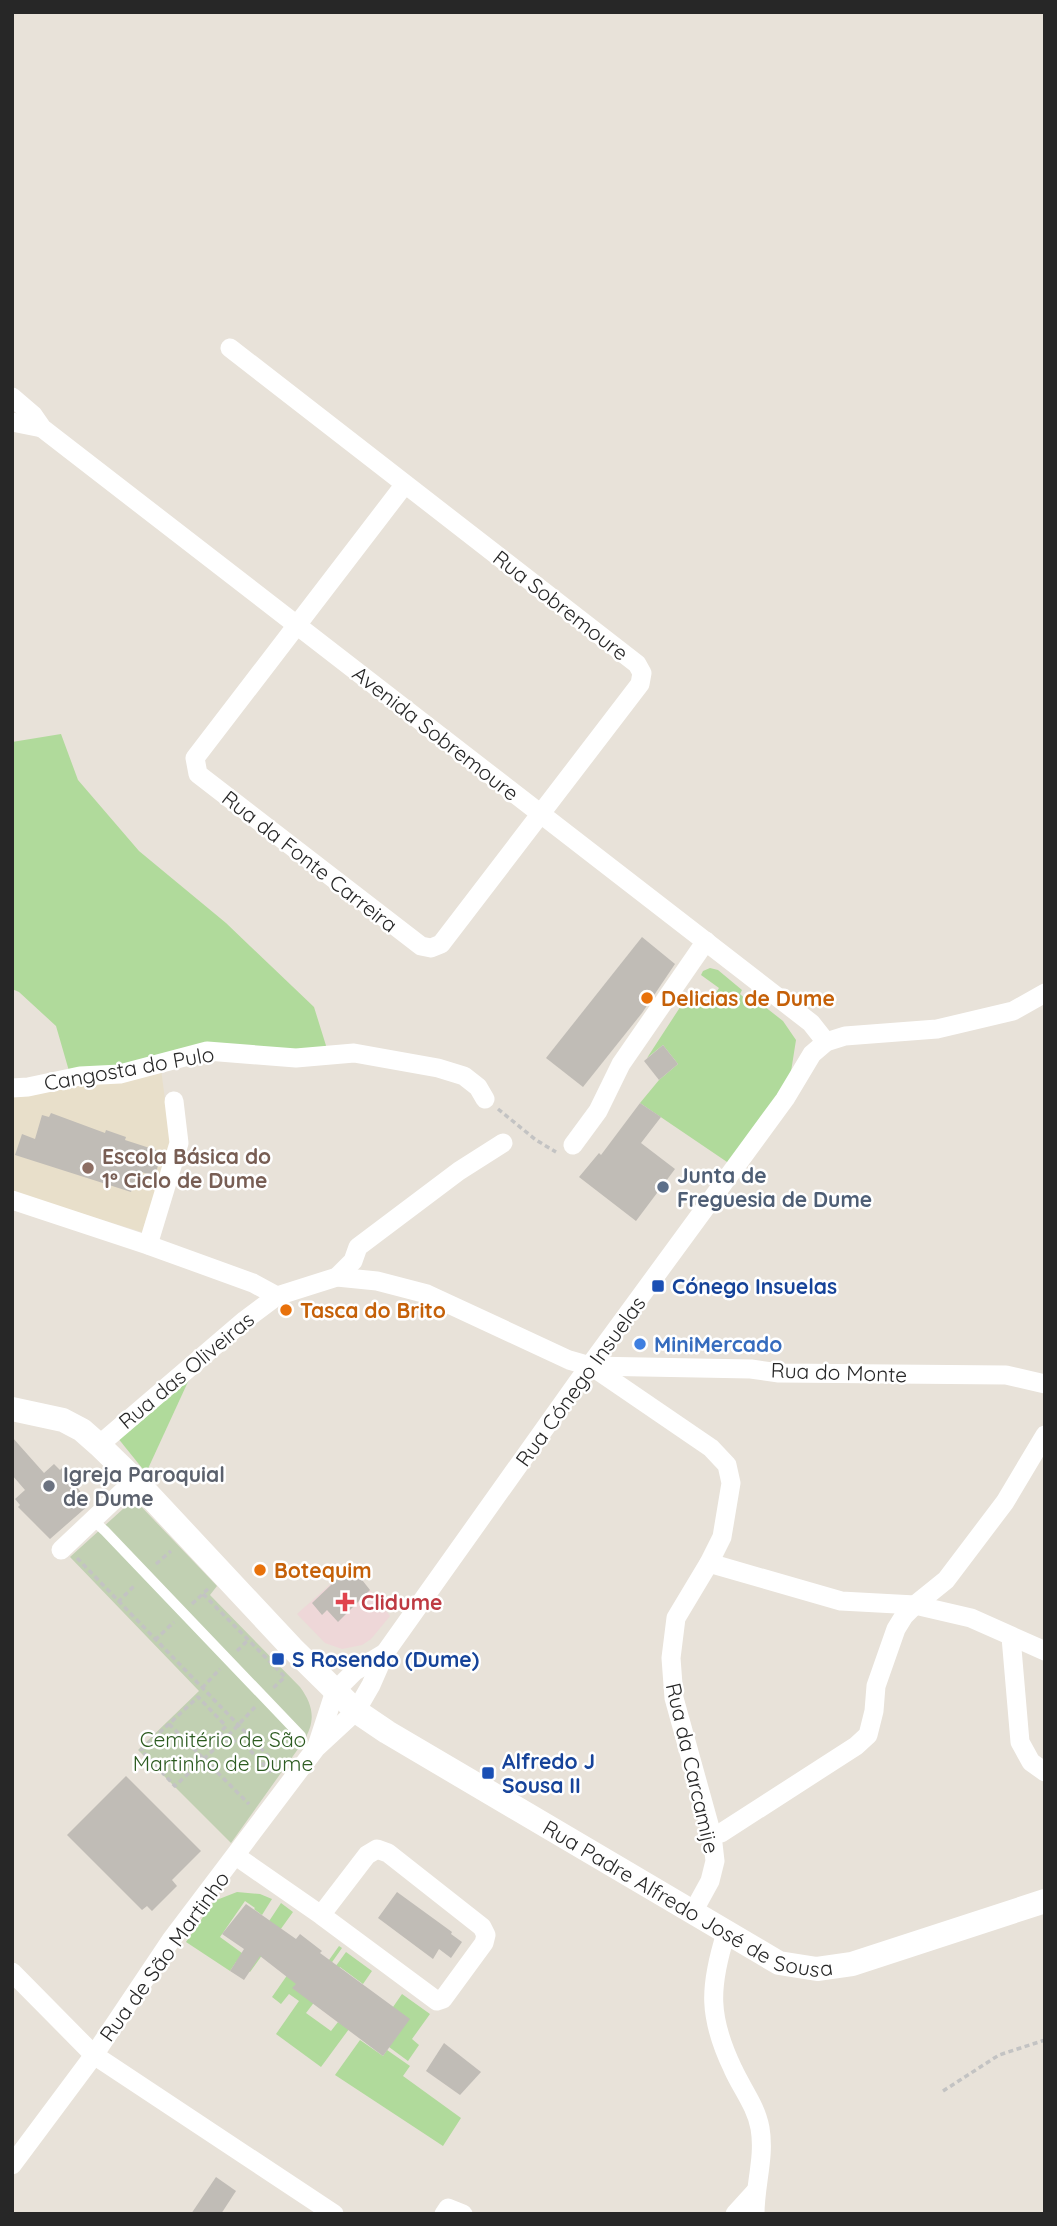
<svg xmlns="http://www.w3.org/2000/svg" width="1057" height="2226" font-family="Quicksand,sans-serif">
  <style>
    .education { fill: #e8dfca }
    .medical { fill: #eed7d8 }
    .green { fill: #b0da9b }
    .cemetery { fill: #c1d0b2 }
    .building { fill: #c0bcb6 }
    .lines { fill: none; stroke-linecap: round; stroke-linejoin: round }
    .path { stroke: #c3c3c3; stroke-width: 3.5; stroke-dasharray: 5 3.5; stroke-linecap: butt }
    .service { stroke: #fff; stroke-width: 10 }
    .minor { stroke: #fff; stroke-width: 19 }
    .tertiary { stroke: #fff; stroke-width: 24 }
    .food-dot { fill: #e8710a; stroke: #fff; stroke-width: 2.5 }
    .education-dot { fill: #8d6e63; stroke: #fff; stroke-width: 2.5 }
    .service-dot { fill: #5c6f8a; stroke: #fff; stroke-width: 2.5 }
    .transit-dot { fill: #1a4fb4; stroke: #fff; stroke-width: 2.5 }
    .shop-dot { fill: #3f7fe0; stroke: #fff; stroke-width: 2.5 }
    .worship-dot { fill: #6b7280; stroke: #fff; stroke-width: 2.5 }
    .health-dot { fill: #e0444e; stroke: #fff; stroke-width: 2.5 }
    .labels { text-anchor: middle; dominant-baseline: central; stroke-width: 5; stroke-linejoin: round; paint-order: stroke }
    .street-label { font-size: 21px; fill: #272727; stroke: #fff }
    .food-label { font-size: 21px; font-weight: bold; fill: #c56008; stroke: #fff; text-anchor: start }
    .education-label { font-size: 21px; font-weight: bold; fill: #785e54; stroke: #fff; text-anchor: start }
    .service-label { font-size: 21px; font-weight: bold; fill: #4e5e75; stroke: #fff; text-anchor: start }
    .transit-label { font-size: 21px; font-weight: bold; fill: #164399; stroke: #fff; text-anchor: start }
    .shop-label { font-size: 21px; font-weight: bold; fill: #366cbe; stroke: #fff; text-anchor: start }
    .worship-label { font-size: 21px; font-weight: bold; fill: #5b616d; stroke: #fff; text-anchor: start }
    .health-label { font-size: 21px; font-weight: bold; fill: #be3a42; stroke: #fff; text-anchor: start }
    .park-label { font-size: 21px; fill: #2c5b20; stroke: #fff }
  </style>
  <rect width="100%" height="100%" fill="#e8e2d9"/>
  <polygon class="education" points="161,1069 171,1145 142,1232 12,1192 12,1093"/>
  <polygon class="medical" points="351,1566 390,1616 371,1639 362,1645 342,1649 325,1643 297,1614"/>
  <g class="green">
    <polygon points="61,734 78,780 139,851 226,923 314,1007 328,1052 228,1048 119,1067 69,1071 56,1026 19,992 12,989 12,742"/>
    <polygon points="710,968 718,970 742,990 740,994 751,1004 755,999 783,1021 796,1040 790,1078 730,1164 640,1103 659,1080 678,1064 663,1045 647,1058 688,995 706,1008 719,988 701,975 703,971"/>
    <polygon points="198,1360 146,1473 113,1432"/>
    <polygon points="237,1892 260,1894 272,1899 262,1915 254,1909 255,1908 245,1901 220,1937 246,1956 281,1903 293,1912 250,1972 236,1962 230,1971 186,1942 214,1901"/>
    <polygon points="339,1946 342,1948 318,1982 325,1988 306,2013 331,2031 338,2022 349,2029 321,2067 276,2034 299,2001 289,1994 281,2004 272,1997 288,1974 309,1988"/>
    <polygon points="346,1952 372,1971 363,1984 340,1967 328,1983 325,1981"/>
    <polygon points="402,1994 430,2014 412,2039 419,2045 408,2061 389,2047 393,2007"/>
    <polygon points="360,2040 383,2056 387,2050 410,2066 403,2076 461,2118 443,2146 335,2075"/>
  </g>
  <path class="cemetery" d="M134,1499L217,1586L210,1595L300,1687C314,1706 316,1722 303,1742L231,1843L138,1750L199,1691L70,1557Z"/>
  <g class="building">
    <polygon points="642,937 675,964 642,1013 583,1087 546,1058"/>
    <polygon points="663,1045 678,1064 659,1080 644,1061"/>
    <polygon points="640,1103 661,1117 641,1143 675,1169 636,1221 579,1177 599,1153 601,1155"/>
    <polygon points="51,1113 105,1133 106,1130 126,1137 125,1140 162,1152 155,1176 138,1171 131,1192 15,1155 22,1134 35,1139 42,1115 49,1117"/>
    <polygon points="12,1437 44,1473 54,1464 60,1470 62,1468 90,1504 50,1539 18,1507 20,1505 15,1499 25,1490 12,1475"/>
    <polygon points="351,1566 370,1590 338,1622 327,1610 322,1615 312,1603"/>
    <polygon points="126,1776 201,1851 172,1880 177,1886 152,1911 147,1906 142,1910 67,1835"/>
    <polygon points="397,1892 452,1932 451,1934 462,1942 451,1958 439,1949 433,1959 378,1918"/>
    <polygon points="246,1904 296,1939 300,1934 322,1951 320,1953 410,2019 383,2056 292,1988 296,1984 260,1956 244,1980 230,1971 244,1949 222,1934"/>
    <polygon points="444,2043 481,2072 460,2095 426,2071"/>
    <polygon points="216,2177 236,2191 221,2214 191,2214"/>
  </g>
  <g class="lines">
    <g class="path">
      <polyline points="498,1109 536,1140 556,1152"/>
      <polyline points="77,1558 278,1766"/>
      <polyline points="156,1564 171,1551"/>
      <polyline points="203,1594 285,1677 272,1689"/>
      <polyline points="118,1602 136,1584"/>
      <polyline points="192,1604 209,1588"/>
      <polyline points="155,1640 174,1622"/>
      <polyline points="237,1651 248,1640"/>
      <polyline points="202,1688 220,1669"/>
      <polyline points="255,1707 226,1738 175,1786 141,1750 198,1697 226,1726 220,1733 231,1744 238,1738 274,1775"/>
      <polyline points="169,1724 249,1804"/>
      <polyline points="943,2091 999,2055 1045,2040"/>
    </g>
    <polyline class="service" points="93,1520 105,1531 301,1736"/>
    <g class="minor">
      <polyline points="230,348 637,664 642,673 640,684 441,944 431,948 421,946 198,774 195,758 405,484"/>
      <polyline points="12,397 33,415 42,428 811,1023 826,1042"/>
      <polyline points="12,422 42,428"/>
      <polyline points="12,1088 28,1087 80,1076 120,1074 207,1051 296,1058 354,1053 438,1068 464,1076 478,1087 485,1099"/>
      <polyline points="573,1145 598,1111 621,1064 706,941"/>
      <polyline points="12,1200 148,1245 253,1283 277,1296"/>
      <polyline points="148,1245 179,1143 174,1101"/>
      <polyline points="337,1277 353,1261 358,1247 459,1171 503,1143"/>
      <polyline points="591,1366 711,1448 727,1465 731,1483 722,1537 709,1563 676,1618 671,1658 674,1698 712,1835 715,1861 710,1881 693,1912"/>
      <polyline points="99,1445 245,1320 277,1296 337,1277 377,1281 427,1294 569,1360 590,1366 751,1369 779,1373 1006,1375 1045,1384"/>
      <polyline points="61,1550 135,1480"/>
      <polyline points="709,1563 841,1601 915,1605 971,1618 1045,1651"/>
      <polyline points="1011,1637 1020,1742 1031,1762 1045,1772"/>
      <polyline points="317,1746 335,1691 355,1671 385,1653"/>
      <polyline points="712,1835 721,1833 856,1746 868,1735 874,1711 876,1686 896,1629 904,1616 915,1605 946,1580 1005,1502 1045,1435"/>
      <polyline points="236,1856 321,1915 437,2001 443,1999 484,1943 486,1935 482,1927 388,1853 377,1849 367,1855 321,1915"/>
      <path d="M726,1933C709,1987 708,2017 733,2069C742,2089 756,2106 760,2128C765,2157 755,2184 755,2214"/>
      <polyline points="12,1972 94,2055 334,2214"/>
      <polyline points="12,2165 94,2055 171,1940 316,1748 356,1711 371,1685 385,1653 577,1383 785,1099 812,1054 826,1042 845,1036 937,1029 1013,1011 1045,993"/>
      <polyline points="444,2214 448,2208 463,2214"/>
      <polyline points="735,2214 755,2192"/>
    </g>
    <path class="tertiary" id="s1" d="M12,1409L63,1420L82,1430L99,1445L135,1480L292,1648L356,1711L387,1732L779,1963L817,1969L852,1964L1045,1901"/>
  </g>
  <g class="food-dot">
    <circle cx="647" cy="998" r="7"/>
    <circle cx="286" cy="1310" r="7"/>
    <circle cx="260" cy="1570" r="7"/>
  </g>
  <circle class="education-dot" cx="88" cy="1168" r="7"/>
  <circle class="service-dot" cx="663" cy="1187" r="7"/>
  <g class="transit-dot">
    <rect x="651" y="1279" width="14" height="14" rx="3.5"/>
    <rect x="271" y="1652" width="14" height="14" rx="3.5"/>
    <rect x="481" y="1766" width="14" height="14" rx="3.5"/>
  </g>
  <circle class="shop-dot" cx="640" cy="1344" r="7"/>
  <circle class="worship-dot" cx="49" cy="1486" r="7"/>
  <path class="health-dot" d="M341.5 1591.5h7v7h7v7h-7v7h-7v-7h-7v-7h7z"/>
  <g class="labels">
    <g class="street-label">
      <text transform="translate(561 605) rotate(38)">Rua Sobremoure</text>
      <text transform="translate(436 733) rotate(38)">Avenida Sobremoure</text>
      <text transform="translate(310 861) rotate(38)">Rua da Fonte Carreira</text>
      <text transform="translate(129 1068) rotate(-10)">Cangosta do Pulo</text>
      <text transform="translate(186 1370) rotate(-40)">Rua das Oliveiras</text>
      <text transform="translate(839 1372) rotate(2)">Rua do Monte</text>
      <text transform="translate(580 1381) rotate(-54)">Rua Cónego Insuelas</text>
      <text transform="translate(693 1768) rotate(77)">Rua da Carcamije</text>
      <text stroke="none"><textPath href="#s1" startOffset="850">Rua Padre Alfredo José de Sousa</textPath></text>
      <text transform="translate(164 1956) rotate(-54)">Rua de São Martinho</text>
    </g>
    <g class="food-label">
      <text x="661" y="998">Delicias de Dume</text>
      <text x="300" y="1310">Tasca do Brito</text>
      <text x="274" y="1570">Botequim</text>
    </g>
    <g class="education-label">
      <text x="102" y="1156">Escola Básica do<tspan x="102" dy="24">1º Ciclo de Dume</tspan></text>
    </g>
    <g class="service-label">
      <text x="677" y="1175">Junta de<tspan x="677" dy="24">Freguesia de Dume</tspan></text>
    </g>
    <g class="transit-label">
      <text x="672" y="1286">Cónego Insuelas</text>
      <text x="292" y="1659">S Rosendo (Dume)</text>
      <text x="502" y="1761">Alfredo J<tspan x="502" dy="24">Sousa II</tspan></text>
    </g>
    <g class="shop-label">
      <text x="654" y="1344">MiniMercado</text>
    </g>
    <g class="worship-label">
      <text x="63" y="1474">Igreja Paroquial<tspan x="63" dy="24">de Dume</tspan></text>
    </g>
    <g class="health-label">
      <text x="361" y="1602">Clidume</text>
    </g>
    <g class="park-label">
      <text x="223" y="1739">Cemitério de São<tspan x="223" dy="24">Martinho de Dume</tspan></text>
    </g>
  </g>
  <rect width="1057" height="2226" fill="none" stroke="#272727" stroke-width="28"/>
</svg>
